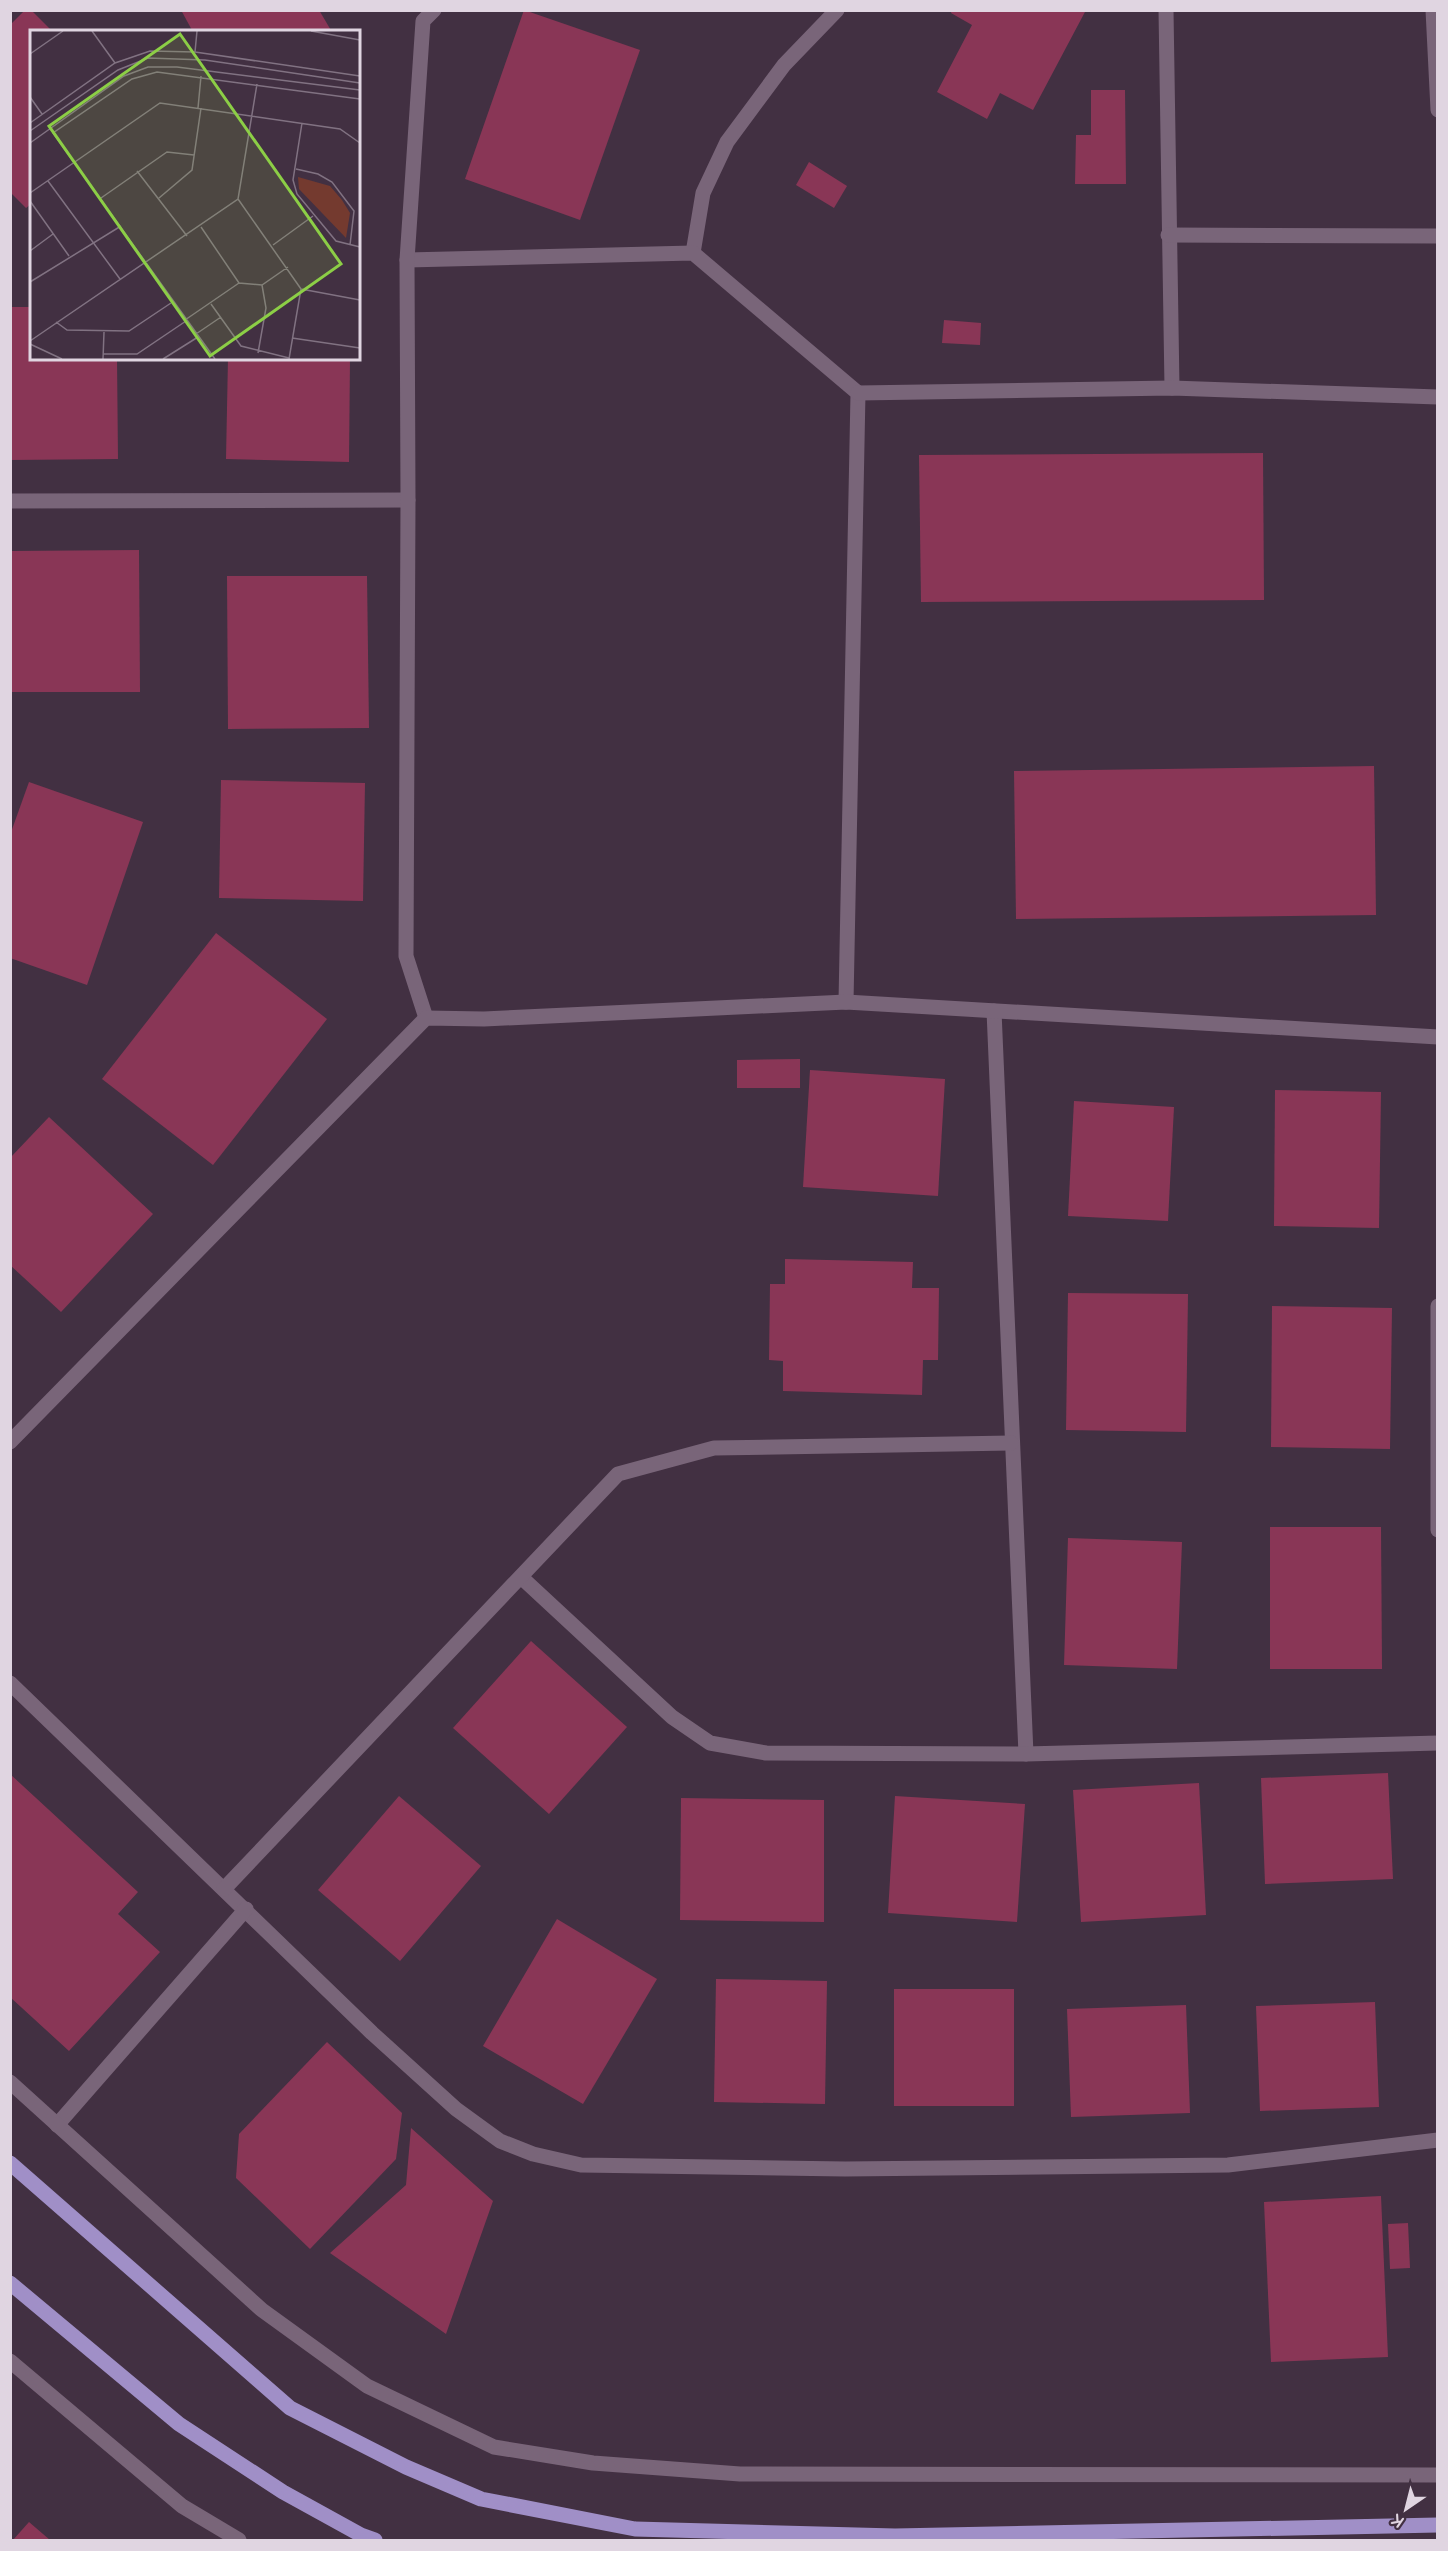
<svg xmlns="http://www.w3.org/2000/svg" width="1448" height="2551" font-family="'Varela Round',sans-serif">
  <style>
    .building { fill: #893656 }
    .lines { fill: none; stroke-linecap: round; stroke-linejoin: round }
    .minor { stroke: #796579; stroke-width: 15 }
    .tertiary { stroke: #796579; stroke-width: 15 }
    .primary { stroke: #a08fc7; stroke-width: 15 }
    .inset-road { fill: none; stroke: #817282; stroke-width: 1.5 }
    .view { fill: #8cce46; fill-opacity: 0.15; stroke: #8cce46; stroke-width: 3 }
    .inset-edge { fill: none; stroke: #e0d5e1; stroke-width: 3 }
  </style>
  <rect width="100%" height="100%" fill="#423042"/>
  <g class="building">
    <polygon points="25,10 31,10 53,32 32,32 32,203 26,208 10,192 10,25"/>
    <polygon points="181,10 319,10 332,32 193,32"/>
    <polygon points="524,10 640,50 580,220 465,179"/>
    <polygon points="952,10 1086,10 1033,110 1000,93 987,119 937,92 972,25 951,13"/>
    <polygon points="1091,90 1125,90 1126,184 1075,184 1076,135 1091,135"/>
    <polygon points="809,162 847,186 834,208 796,185"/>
    <rect x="358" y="246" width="3" height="43"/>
    <polygon points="10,307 32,307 32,358 117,358 118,459 10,460"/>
    <polygon points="944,320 981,323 980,345 942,343"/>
    <polygon points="228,358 350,358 349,462 226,459"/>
    <polygon points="1263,453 1264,600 921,602 919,455"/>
    <polygon points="139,550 140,692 10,692 10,551"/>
    <polygon points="227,576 367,576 369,728 228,729"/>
    <polygon points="1374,766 1376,915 1016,919 1014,771"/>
    <polygon points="221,780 365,783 363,901 219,898"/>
    <polygon points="29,782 143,822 87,985 10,958 10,835"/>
    <polygon points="216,933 327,1019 213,1165 102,1079"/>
    <polygon points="800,1059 800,1088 737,1088 737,1060"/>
    <polygon points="810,1070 945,1079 938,1196 803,1187"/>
    <polygon points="1275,1090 1381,1092 1379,1228 1274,1226"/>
    <polygon points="1074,1101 1174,1107 1168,1221 1068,1216"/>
    <polygon points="49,1117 153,1214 61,1312 10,1265 10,1158"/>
    <polygon points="785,1259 913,1262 912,1288 939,1288 938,1360 923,1360 922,1395 783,1391 783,1361 769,1360 770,1284 785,1284"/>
    <polygon points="1068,1293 1188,1294 1186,1432 1066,1430"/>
    <polygon points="1272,1306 1392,1308 1390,1449 1271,1447"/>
    <polygon points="1270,1527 1381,1527 1382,1669 1270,1669"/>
    <polygon points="1068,1538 1182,1542 1177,1669 1064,1665"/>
    <polygon points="531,1641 627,1727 549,1814 453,1728"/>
    <polygon points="1388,1773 1393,1879 1265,1884 1261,1778"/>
    <polygon points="10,1774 138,1892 118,1914 160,1952 69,2051 10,1997"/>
    <polygon points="1199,1783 1206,1915 1081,1922 1073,1790"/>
    <polygon points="399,1796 481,1866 400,1961 318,1890"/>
    <polygon points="895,1796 1025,1804 1017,1922 888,1913"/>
    <polygon points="681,1798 824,1800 824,1922 680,1920"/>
    <polygon points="557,1919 657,1979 583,2104 483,2046"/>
    <polygon points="716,1979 827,1981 825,2104 714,2102"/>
    <rect x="894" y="1989" width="120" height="117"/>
    <polygon points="1375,2002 1379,2107 1260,2111 1256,2006"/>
    <polygon points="1186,2005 1190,2113 1071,2117 1067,2009"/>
    <polygon points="327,2042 402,2113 396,2159 310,2249 236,2178 239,2134"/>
    <polygon points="411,2128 493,2201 446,2334 330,2253 406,2185"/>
    <polygon points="1381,2196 1388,2357 1271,2362 1264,2202"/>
    <polygon points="1408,2223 1410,2268 1390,2269 1388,2224"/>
    <polygon points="29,2522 50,2540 13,2540"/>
  </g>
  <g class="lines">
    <g class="minor">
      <polyline points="1166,10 1172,388"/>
      <polyline points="1433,10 1438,110"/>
      <polyline points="1168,235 1438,236"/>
      <polyline points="693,253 703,193 727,142 784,65 837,10"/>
      <polyline points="407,260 693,253 858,393 846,1002"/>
      <polyline points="858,393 1172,388 1438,397"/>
      <polyline points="10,501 408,500"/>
      <polyline points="994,1011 1026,1754"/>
      <polyline points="426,1018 406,956 408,500 407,260 423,21 434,10"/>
      <polyline points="1438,1306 1438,1530"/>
      <polyline points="10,1442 426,1018 484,1019 846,1002 1438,1037"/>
      <polyline points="521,1577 672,1717 710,1743 766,1753 1026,1754 1438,1743"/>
      <polyline points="10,1683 372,2033 456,2109 500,2141 533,2154 581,2165 845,2169 1228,2165 1438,2140"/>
      <polyline points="224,1889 618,1474 714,1448 1011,1443"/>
      <polyline points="57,2125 246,1909"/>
    </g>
    <g class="tertiary">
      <polyline points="10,2082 262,2310 367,2386 494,2447 593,2463 740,2474 1438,2475"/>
      <polyline points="10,2361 182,2506 239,2540"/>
    </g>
    <g class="primary">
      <polyline points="10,2163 290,2408 406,2467 481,2499 635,2529 895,2536 1438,2525"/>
      <polyline points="10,2283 179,2424 283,2492 361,2535 375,2540"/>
    </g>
  </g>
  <g transform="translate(30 30)">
    <rect width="330" height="330" fill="#423042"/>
    <path d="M268,147L300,156L312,170L320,183L316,208L269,159Z" fill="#743a2f"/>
    <path class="inset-road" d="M62,1L85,33M281,1L330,10M165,22L167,1M0,24L33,1M0,67L12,84M168,78L171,46M0,93L85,33L120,21L165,22L330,46M272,93L263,150L267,164L306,211L330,217M0,101L88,40L118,28L175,30L330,53M0,113L94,46L118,37H147L330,60M266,139L288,144L302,152L324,181L320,215M107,141L157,206M18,151L90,249M0,163L130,73L310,99L330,113M71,168L137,122L164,125M129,168L162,140L171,78M208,169L271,259L259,329M0,171L39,226M171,197L209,253L232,255L258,237M243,215L283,186M0,221L23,204M0,252L91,196M271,259L330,270M181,274L211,316L259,328M155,290L209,253M26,292L37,300L99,301L141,273M166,304L191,287M262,308L330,318M0,311L208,169L227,54M0,314L32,329M228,323L236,278L232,255M73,324H107L156,291M73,329L74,302M133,329L168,307M185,329L23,103L102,49L127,42L330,69"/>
    <path class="view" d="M150,4L311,234L180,326L19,96Z"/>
    <rect width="330" height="330" class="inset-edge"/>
  </g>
  <rect width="1448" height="2551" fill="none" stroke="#e0d5e1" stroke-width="24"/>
  <g transform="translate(1406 2509) rotate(215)" stroke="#423042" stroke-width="4.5" paint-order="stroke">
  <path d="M0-4.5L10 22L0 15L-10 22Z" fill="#e0d5e1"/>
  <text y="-9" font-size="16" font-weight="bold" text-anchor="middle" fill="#e0d5e1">K</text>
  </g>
</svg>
